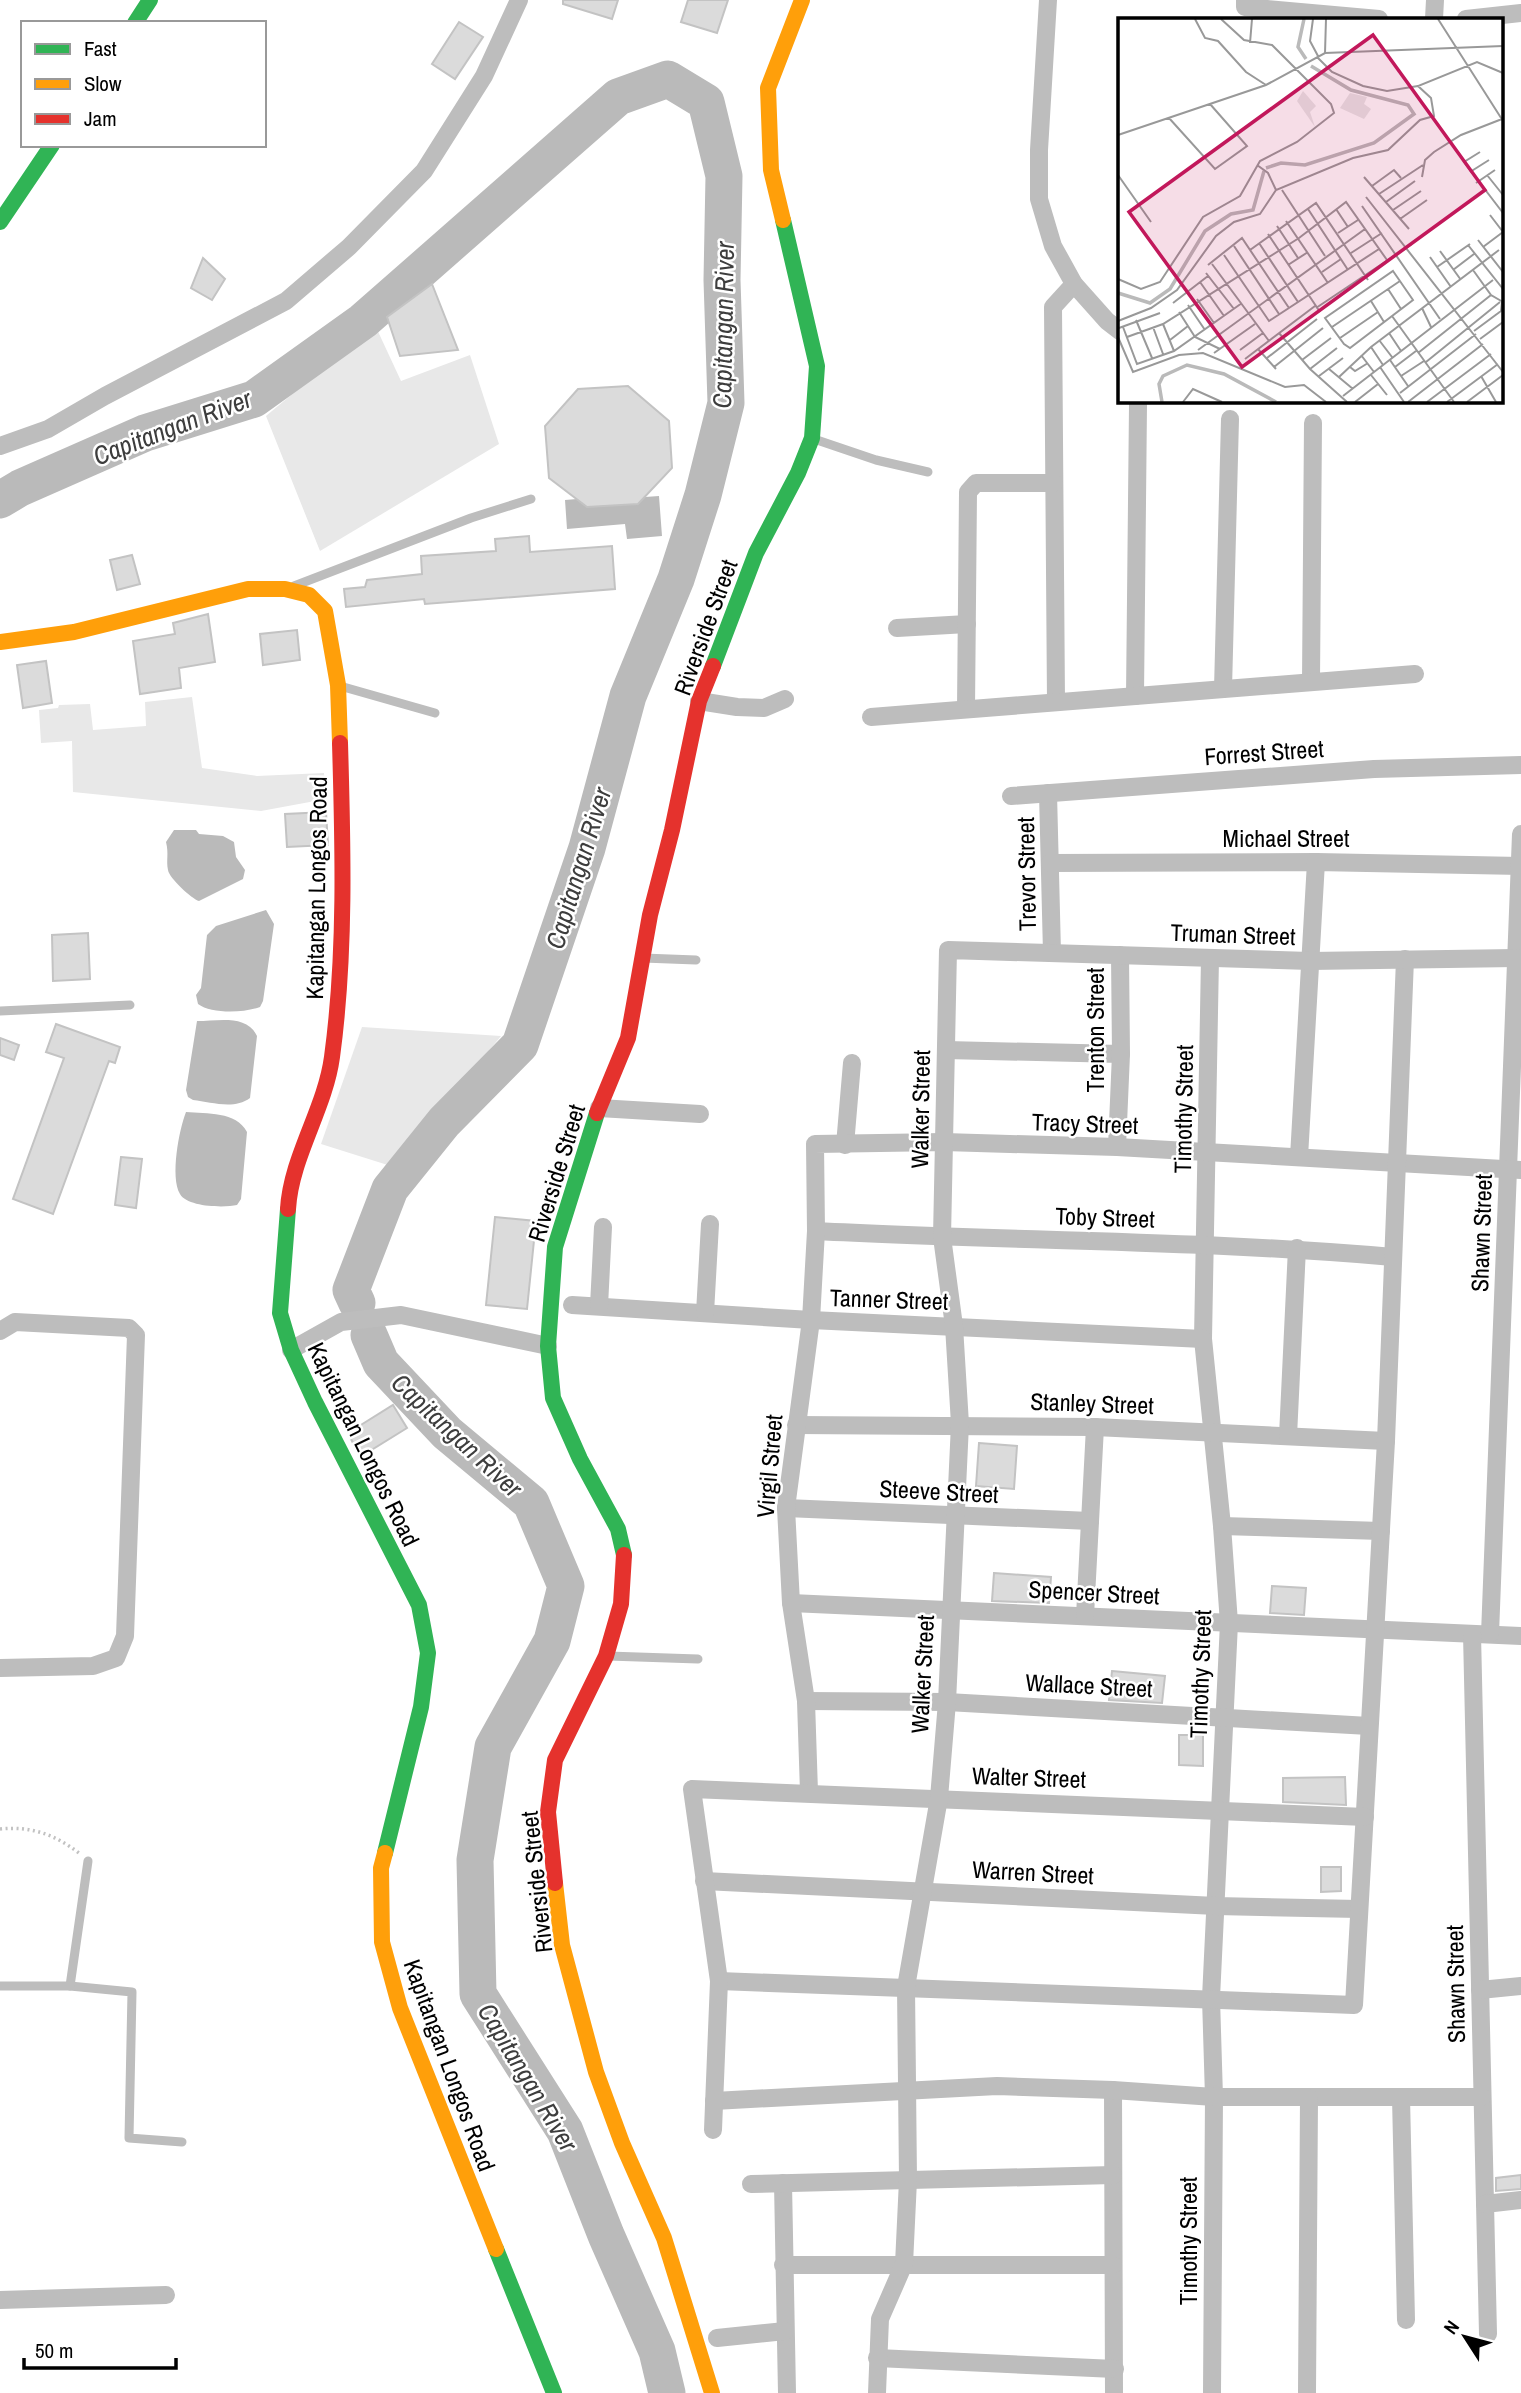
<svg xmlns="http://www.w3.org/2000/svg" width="1521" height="2393" font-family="'Archivo Narrow',sans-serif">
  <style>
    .green { fill: #e8e8e8 }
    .water { fill: #bababa }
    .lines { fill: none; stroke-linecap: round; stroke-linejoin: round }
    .river { stroke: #bababa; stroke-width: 37 }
    .building { fill: #dbdbdb; stroke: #c3c3c3; stroke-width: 2 }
    .path { stroke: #c2c2c2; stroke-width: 3.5; stroke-dasharray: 2 3.5; stroke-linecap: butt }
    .lane { stroke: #bdbdbd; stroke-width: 9 }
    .street { stroke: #bdbdbd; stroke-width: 18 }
    .fast { stroke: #30b455; stroke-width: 16 }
    .slow { stroke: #ff9f0a; stroke-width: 16 }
    .jam { stroke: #e5322d; stroke-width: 16 }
    .labels { text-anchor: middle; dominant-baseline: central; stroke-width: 5; stroke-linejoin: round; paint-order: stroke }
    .street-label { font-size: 24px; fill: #000; stroke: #fff }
    .water-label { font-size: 26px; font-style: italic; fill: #3d3d3d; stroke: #fff }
    .inset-river { fill: none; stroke: #bababa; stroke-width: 3.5 }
    .inset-road { fill: none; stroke: #999; stroke-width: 2 }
    .view { fill: #c2185b; fill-opacity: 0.15; stroke: #c2185b; stroke-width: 3.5 }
    .inset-edge { fill: none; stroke: #000; stroke-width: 3.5 }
  </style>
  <rect width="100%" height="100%" fill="#fff"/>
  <g class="green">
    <polygon points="375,325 401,381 470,355 499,444 320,551 266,416"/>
    <polygon points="192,697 202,768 257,776 324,773 326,799 261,811 73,792 72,741 41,743 39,710 58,708 59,705 90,704 93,730 146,726 145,702"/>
    <polygon points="362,1027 501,1036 394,1167 321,1144"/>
  </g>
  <g class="water">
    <polygon points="659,496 662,536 627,539 625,524 567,529 565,500 577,499 588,507 638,504 645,497"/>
    <path d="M174,830H196L199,834L223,836L234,842L236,857L245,870L243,879L199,901C192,899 169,878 168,870C166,860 169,854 166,842Z"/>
    <path d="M266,910L274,924L263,1001L260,1007C244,1013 211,1014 198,1004L196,995L201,988L207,935L216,926Z"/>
    <path d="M197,1021C218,1021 247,1014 257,1036L250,1098C234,1110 211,1102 193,1100L188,1097L186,1090Z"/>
    <path d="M186,1112C207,1114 236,1111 247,1132L241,1199L237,1205C224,1208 187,1207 180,1194C170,1177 179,1130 186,1112Z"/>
  </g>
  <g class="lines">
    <g class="river">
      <polyline points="0,500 20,488 145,433 254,399 363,321 618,97 668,79 706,102 724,176 722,280 726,403 703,495 676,579 628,696 587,848 520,1045 444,1122 390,1189 351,1290 357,1303"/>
      <polyline points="369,1335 381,1363 447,1433 531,1503 566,1586 552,1641 493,1747 475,1860 478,1994 565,2131 606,2235 657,2351 667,2393"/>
    </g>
  </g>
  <g class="building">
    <polygon points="563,0 618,0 612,19 563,4"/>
    <polygon points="688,0 728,0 717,33 681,22"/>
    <polygon points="459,22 483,37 455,79 432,64"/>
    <polygon points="203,258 225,279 212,300 191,288"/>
    <polygon points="432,284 458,350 400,356 387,317"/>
    <polygon points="628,386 669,421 672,468 638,504 587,507 549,478 545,426 578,389"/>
    <polygon points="529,536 530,552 612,546 615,589 425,604 424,599 346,607 344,589 365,587 367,580 422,574 421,556 496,551 495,539"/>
    <polygon points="132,555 140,584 117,590 110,560"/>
    <polygon points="208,614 215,662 179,668 181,688 140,694 133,641 175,634 173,623"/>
    <polygon points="297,630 300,660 263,665 260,634"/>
    <polygon points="46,661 52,703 23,708 17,665"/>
    <polygon points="326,812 328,845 287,847 285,814"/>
    <polygon points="88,933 90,979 53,981 52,935"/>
    <polygon points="56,1024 120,1047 115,1063 109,1061 53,1214 13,1199 64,1058 46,1052"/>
    <polygon points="0,1038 19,1045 14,1060 0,1055"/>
    <polygon points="121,1157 142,1159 136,1208 115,1205"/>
    <polygon points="495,1217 536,1221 527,1309 486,1305"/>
    <polygon points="393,1405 407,1428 360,1457 348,1433"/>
    <polygon points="979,1443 1017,1446 1014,1489 976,1486"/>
    <polygon points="994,1573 1051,1577 1049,1603 992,1601"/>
    <polygon points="1272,1586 1306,1588 1304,1615 1270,1613"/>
    <polygon points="1112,1671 1165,1676 1162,1703 1109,1700"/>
    <polygon points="1179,1735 1203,1735 1203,1766 1179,1765"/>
    <polygon points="1345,1777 1346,1805 1283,1802 1283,1778"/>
    <polygon points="1321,1867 1341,1867 1341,1891 1321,1892"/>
    <polygon points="1521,2175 1521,2189 1496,2191 1496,2178"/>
  </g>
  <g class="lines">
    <path class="path" d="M0,1829C31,1826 54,1834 79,1853"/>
    <g class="lane">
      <polyline points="814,439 876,460 928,472"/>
      <polyline points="294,586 471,518 531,499"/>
      <polyline points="340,686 435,713"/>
      <polyline points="643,958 696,960"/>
      <polyline points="0,1011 130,1005"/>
      <polyline points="608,1656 698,1659"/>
      <polyline points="0,1986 70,1986 132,1992 129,2138 182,2142"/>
      <polyline points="70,1986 88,1861"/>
    </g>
    <g class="street">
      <polyline points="1048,0 1039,150 1039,199 1053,246 1074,284 1107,321 1120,331"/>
      <polyline points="1245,0 1245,7 1379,19"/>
      <polyline points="1434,19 1435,0"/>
      <polyline points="1466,19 1521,13"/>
      <polyline points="0,446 48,429 105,396 286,301 349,247 424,171 484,76 519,0"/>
      <polyline points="897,628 967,624"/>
      <polyline points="1311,682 1313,423"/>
      <polyline points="1223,689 1230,419"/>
      <polyline points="1135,696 1138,405"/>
      <polyline points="699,701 737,707 764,708 785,699"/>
      <polyline points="1056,702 1053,307 1074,284"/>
      <polyline points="966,709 968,492 976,483 1054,483"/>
      <polyline points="871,717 1415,674"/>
      <polyline points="1048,793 1052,953"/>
      <polyline points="1011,796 1374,769 1521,765"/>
      <polyline points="1050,863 1316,862 1521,866"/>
      <polyline points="1210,958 1203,1339 1222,1526 1229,1623 1211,1998 1214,2097 1212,2393"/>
      <polyline points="946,1050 1121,1054"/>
      <polyline points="599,1108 700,1114"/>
      <polyline points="845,1145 852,1063"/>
      <polyline points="1117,1147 1121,1054 1120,955"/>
      <polyline points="1299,1157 1316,862"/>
      <path d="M816,1231C1008,1241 1201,1240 1393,1257"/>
      <polyline points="572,1305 811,1320 1203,1339"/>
      <polyline points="599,1306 603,1227"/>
      <polyline points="705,1313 710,1224"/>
      <polyline points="0,1331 15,1322 129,1328 136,1335 125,1636 116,1658 93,1666 0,1668"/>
      <polyline points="291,1350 341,1322 401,1315 548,1346"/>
      <polyline points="796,1425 1095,1427 1386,1441"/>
      <polyline points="1288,1436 1297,1248"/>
      <polyline points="786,1508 1090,1521"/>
      <polyline points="1222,1526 1381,1531"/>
      <polyline points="791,1603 1521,1636"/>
      <polyline points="1085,1616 1095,1427"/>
      <polyline points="1472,1634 1488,2334"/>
      <polyline points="1490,1634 1521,834"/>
      <polyline points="806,1701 947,1702 1369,1726"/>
      <polyline points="809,1792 806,1701 791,1603 786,1508 811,1320 816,1231 815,1144 944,1142 1117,1147 1521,1170"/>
      <polyline points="704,1881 1216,1906 1359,1909"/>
      <polyline points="719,1981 1354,2005 1386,1441 1405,959"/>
      <polyline points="1480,1990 1521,1986"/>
      <polyline points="1113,2090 1114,2393"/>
      <polyline points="1401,2097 1406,2320"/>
      <polyline points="714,2101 997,2086 1113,2090 1214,2097 1482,2097"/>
      <polyline points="713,2130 719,1981 692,1789 1365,1817"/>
      <polyline points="783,2183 787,2393"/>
      <polyline points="751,2184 1113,2175"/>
      <polyline points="1485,2204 1521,2200"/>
      <polyline points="783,2265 1113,2265"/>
      <polyline points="0,2300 166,2295"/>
      <polyline points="717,2338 785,2331"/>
      <polyline points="877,2358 1115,2369"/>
      <polyline points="877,2393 880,2319 904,2264 908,2180 906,1987 939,1798 947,1702 960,1424 954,1326 942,1237 948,950 1310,961 1516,958"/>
      <polyline points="1307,2393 1309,2098"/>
    </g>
    <g class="fast">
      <polyline points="135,23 150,0"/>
      <polyline points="0,222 52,145"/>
      <polyline points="713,666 756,553 798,473 812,438 817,366 783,220"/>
      <polyline points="597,1113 555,1247 548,1346 553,1398 580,1459 618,1529 624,1555"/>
      <polyline points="288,1209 280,1313 291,1350 315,1402 419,1605 428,1653 421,1707 385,1853"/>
      <polyline points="496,2249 554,2393"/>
    </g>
    <g class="slow">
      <polyline points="783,220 771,170 768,88 802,0"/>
      <polyline points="0,642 74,632 248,589 285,589 309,595 325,611 338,685 340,743"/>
      <polyline points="385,1853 381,1868 382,1942 400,2008 496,2249"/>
      <polyline points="555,1883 562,1945 596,2072 622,2143 664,2238 712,2393"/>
    </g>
    <g class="jam">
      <polyline points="597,1113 628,1038 650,915 672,830 699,701 713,666"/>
      <path d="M288,1209C291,1157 325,1109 332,1057C346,954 343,846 340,743"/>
      <polyline points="555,1883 548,1812 555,1760 606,1656 621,1604 624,1555"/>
    </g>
  </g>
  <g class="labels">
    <g class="street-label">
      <text transform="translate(705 627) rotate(-70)">Riverside Street</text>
      <text transform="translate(1264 752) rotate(-4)">Forrest Street</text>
      <text x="1286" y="838">Michael Street</text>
      <text transform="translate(1026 874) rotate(-91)">Trevor Street</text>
      <text transform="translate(316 888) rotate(-89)">Kapitangan Longos Road</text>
      <text transform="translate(1233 934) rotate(2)">Truman Street</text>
      <text transform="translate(1095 1030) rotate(-90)">Trenton Street</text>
      <text transform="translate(920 1109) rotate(-89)">Walker Street</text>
      <text transform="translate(1183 1109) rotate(-89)">Timothy Street</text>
      <text transform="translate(1085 1123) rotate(2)">Tracy Street</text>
      <text transform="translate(556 1173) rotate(-73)">Riverside Street</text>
      <text transform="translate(1105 1217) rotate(2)">Toby Street</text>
      <text transform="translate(1481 1233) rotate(-88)">Shawn Street</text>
      <text transform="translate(889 1299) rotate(2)">Tanner Street</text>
      <text transform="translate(1092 1403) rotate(2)">Stanley Street</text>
      <text transform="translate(364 1444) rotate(64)">Kapitangan Longos Road</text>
      <text transform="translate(769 1466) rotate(-85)">Virgil Street</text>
      <text transform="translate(939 1491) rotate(3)">Steeve Street</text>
      <text transform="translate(1094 1592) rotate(3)">Spencer Street</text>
      <text transform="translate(922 1674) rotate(-87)">Walker Street</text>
      <text transform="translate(1200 1674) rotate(-88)">Timothy Street</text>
      <text transform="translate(1089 1685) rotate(3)">Wallace Street</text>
      <text transform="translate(1029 1777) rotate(2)">Walter Street</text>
      <text transform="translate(1033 1872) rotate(3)">Warren Street</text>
      <text transform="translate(536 1882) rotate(-96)">Riverside Street</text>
      <text transform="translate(1455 1984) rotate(-91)">Shawn Street</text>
      <text transform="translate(450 2065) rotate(70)">Kapitangan Longos Road</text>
      <text transform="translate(1188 2241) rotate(-90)">Timothy Street</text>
    </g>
    <g class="water-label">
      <text transform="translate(723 325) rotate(-89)">Capitangan River</text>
      <text transform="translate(172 427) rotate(-21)">Capitangan River</text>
      <text transform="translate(578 868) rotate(-73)">Capitangan River</text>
      <text transform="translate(457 1435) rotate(43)">Capitangan River</text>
      <text transform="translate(528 2077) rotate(59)">Capitangan River</text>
    </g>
  </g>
  <g transform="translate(1118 18)">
    <rect width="385" height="385" fill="#fff"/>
    <path d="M185,73L198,88L192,94L197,109L179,83ZM232,75L249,79L246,86L253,91L246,101L222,90Z" fill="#e8e8e8"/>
    <path class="inset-river" d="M186,1L180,29L188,41M148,150L163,145L187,147L256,125L296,96L290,87L233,72L193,48M0,275L32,285L52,271L87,213L113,196L135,192L146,153M44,384L41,366L45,358L69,347L106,356L158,384"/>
    <path class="inset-road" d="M77,1L87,20L100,23L128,54L148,67M195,1L192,23L200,38M320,1L385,103M132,25L134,1M207,35L208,1M199,39L214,54L245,68L269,73L300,68M51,100L97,151L129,128L92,86M0,117L148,67L207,35L385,28M362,134L346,144L385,195M139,147L150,155L158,172M352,154L371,142M0,157L33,204M369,157L385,177M246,159L291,211M304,159L307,142L316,134L343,117L384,101M358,165L377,152M254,168L276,152L283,160M164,172L207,238M261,176L305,147M248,179L385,354M268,184L297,163M244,188L322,301M190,191L230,252M218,191L230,209M275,192L303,173M372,197L385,214M282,201L309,182M168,203L210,265M159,208L180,240M220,215L240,202M150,216L202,294M360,222L385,254M141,225L180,284M350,227L385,271M116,228L161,296M365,229L385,214M132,232L198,185L250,262M322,233L343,262M233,235L264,215M106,237L151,303L261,231M312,239L333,269M94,246L151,323M90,247L124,220L171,290M170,247L190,234M319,249L352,226M335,252L356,236M355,252L373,277L385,284M275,253L295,282L232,330L226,326L207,300ZM204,254L223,241M88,255L116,291M0,261L23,271L42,264L85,199L122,178L142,143L179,124L216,95L213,86L154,27L126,22L103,1M82,264L106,298M270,271L283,291M79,281L96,305M253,283L266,304M55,285L90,258M70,287L87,312M198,290L294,226M304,290L313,309M61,294L77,319L102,331M274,298L336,384M18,302L34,340M0,303L33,290L59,272L98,218L116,204L142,196L158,172L235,140L270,132L302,102L316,98L313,80L300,68L359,44L385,55M45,306L56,333M5,309L19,346L56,333L124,285M35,309L45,336M214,309L282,263M1,310L42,295M356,313L383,293L384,284M161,315L192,351L229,384M271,315L283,333M0,319L15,354L61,337L85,335L167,369L186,367L208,384M9,319L45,306L181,220L228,184L269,242M222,320L260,294M362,321L385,304M52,322L70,308M261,322L274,339M253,329L265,347M140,331L158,351M80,332L247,211M122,332L145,315M96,335L137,306M300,335L373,277M243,337L256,354M149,340L199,301M127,341L197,288M184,342L213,320M272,342L290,368M308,344L382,284M156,349L205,310M232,349L237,353L250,345M262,349L286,384M277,349L298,333M192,351L219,330M211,351L235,371M253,357L269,377M201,358L225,340M283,358L306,343M363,358L378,384M221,359L253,329L381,232M282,375L358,316M225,378L375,262M65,384L75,371L104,384M237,384L260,366M290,384L365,326M309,384L373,336M329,384L380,346M349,384L385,357"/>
    <path class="view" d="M255,17L367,172L124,349L11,194Z"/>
    <rect width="385" height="385" class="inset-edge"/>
  </g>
  <rect x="21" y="21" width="245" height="126" fill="#ffffff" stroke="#999999" stroke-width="2"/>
  <rect x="35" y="44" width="35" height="10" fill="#30b455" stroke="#999999" stroke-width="2"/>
  <text x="84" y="56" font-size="21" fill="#000000">Fast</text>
  <rect x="35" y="79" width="35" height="10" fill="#ff9f0a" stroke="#999999" stroke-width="2"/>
  <text x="84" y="91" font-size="21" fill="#000000">Slow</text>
  <rect x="35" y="114" width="35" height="10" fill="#e5322d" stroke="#999999" stroke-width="2"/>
  <text x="84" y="126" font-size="21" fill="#000000">Jam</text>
  <g transform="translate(1465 2337) rotate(306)" stroke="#ffffff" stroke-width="5" paint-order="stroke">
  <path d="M0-5L12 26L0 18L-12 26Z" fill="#000000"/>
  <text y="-10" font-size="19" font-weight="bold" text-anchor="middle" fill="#000000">N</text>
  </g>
  <path d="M24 2358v10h152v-10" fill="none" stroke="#000000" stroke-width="3.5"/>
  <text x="35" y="2358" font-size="21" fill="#000000" stroke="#ffffff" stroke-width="5" paint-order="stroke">50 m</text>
</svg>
